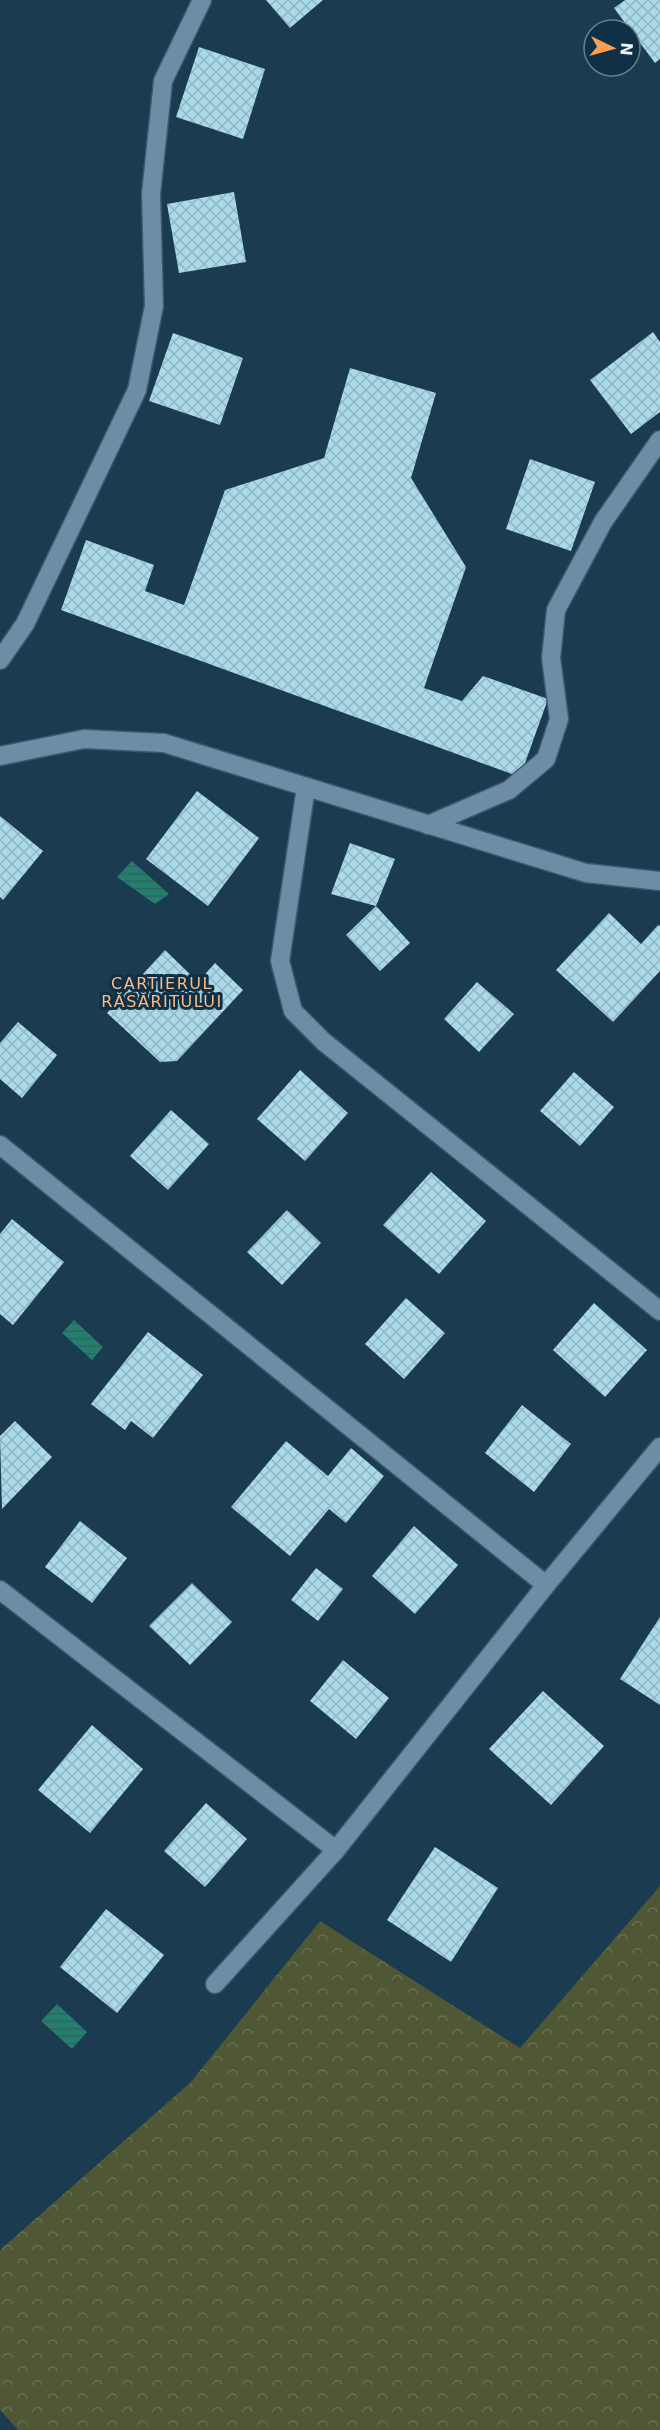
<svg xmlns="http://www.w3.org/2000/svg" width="660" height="2430" font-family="'DejaVu Sans',sans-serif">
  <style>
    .park { fill: url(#park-crowns) }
    .water { fill: url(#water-rules) }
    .building { fill: url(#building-cross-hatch) }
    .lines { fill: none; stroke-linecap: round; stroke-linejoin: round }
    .minor-casing { stroke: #3d5869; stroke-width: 21 }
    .tertiary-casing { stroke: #3d5869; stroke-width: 21 }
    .minor { stroke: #6b8ea6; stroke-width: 18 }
    .tertiary { stroke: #6b8ea6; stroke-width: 18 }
    .labels { text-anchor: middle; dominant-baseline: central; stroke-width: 6; stroke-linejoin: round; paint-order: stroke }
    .neighbourhood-label { font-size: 16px; letter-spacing: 1.5px; fill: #faba87; stroke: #0f3045 }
  </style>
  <defs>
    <pattern id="park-crowns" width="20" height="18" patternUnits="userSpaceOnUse" patternTransform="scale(1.5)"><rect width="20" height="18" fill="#4f5734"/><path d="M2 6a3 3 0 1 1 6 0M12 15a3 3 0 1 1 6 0" fill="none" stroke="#687052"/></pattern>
    <pattern id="water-rules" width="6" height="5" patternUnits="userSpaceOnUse" patternTransform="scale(1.5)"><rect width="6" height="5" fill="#237e6e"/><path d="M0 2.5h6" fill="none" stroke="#34645d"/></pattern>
    <pattern id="building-cross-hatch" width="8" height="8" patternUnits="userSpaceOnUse" patternTransform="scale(1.5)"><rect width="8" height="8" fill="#aadae8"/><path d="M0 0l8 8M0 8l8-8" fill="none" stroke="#91b6c1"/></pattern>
  </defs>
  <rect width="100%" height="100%" fill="#1a3b50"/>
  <polygon class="park" points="660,1886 660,2430 18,2430 0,2410 0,2250 191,2082 320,1921 520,2048"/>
  <g class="water">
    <polygon points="132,861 169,894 155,904 117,877"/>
    <polygon points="74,1320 103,1347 92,1360 62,1333"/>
    <polygon points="57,2004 87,2032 72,2049 41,2021"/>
  </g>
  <g class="building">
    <polygon points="266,0 323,0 290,28"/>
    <polygon points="625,0 660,0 660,59 655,63 614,8"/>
    <polygon points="199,47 265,69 243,139 176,117"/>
    <polygon points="234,192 246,262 179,273 167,204"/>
    <polygon points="653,332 660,342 660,412 631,434 590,380"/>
    <polygon points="173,333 243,358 220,425 149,401"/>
    <polygon points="350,368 436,393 411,478 466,567 424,688 462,701 483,676 548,699 520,777 61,610 86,540 154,565 145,591 184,605 225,490 324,458"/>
    <polygon points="530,459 595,482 571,551 506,529"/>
    <polygon points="197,791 259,838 208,906 146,859"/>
    <polygon points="0,816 43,851 3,900 0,897"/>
    <polygon points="350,843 395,859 376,906 331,894"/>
    <polygon points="376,906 410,943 380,971 346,935"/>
    <polygon points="609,913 641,944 658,925 660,926 660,971 613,1022 556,970"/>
    <polygon points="165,950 198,982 215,963 243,990 177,1061 160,1062 107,1013"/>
    <polygon points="477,982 514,1014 479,1052 444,1019"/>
    <polygon points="18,1022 57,1055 22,1098 0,1079 0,1043"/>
    <polygon points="300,1070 348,1113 305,1161 257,1119"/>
    <polygon points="574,1072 614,1107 580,1146 540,1111"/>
    <polygon points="171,1110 209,1144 168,1190 130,1156"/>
    <polygon points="431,1172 486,1221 439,1274 383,1225"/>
    <polygon points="287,1210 321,1243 282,1285 247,1252"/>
    <polygon points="12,1219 64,1262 13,1325 0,1314 0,1234"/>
    <polygon points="406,1298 445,1333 404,1379 365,1344"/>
    <polygon points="594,1303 647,1350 605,1397 553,1350"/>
    <polygon points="148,1332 203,1375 153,1438 131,1421 125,1430 91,1404"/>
    <polygon points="522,1405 571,1444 534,1492 485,1453"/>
    <polygon points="15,1421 52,1457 2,1509 0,1436"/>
    <polygon points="286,1441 328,1476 351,1448 384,1476 346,1523 329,1509 290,1556 231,1507"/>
    <polygon points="80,1521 127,1558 92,1603 45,1567"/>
    <polygon points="414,1526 458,1565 415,1614 372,1576"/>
    <polygon points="316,1568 343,1589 318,1621 291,1600"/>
    <polygon points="192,1583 232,1622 190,1665 149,1626"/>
    <polygon points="660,1617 660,1705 620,1679"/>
    <polygon points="343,1660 389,1698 356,1739 310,1701"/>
    <polygon points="543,1691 604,1746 551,1805 489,1749"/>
    <polygon points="92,1725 143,1769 90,1833 38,1790"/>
    <polygon points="206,1803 247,1839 205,1887 164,1851"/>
    <polygon points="435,1847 498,1888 451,1962 387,1920"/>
    <polygon points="106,1909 164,1955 117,2013 60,1967"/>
  </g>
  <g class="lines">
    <defs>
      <g id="minor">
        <polyline points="0,660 25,624 137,390 154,306 151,194 163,81 202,0"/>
        <polyline points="306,787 280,961 293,1011 324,1042 660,1311"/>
        <polyline points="428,825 509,790 546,759 559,719 551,658 556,610 603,522 660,440"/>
        <polyline points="0,1145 546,1585"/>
        <polyline points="0,1590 336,1850"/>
        <polyline points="215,1984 336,1850 546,1585 660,1447"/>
      </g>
      <polyline id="tertiary" points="0,756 84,739 164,743 586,873 660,881"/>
    </defs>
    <use href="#minor" class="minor-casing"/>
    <use href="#tertiary" class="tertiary-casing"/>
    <use href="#minor" class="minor"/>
    <use href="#tertiary" class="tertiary"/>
  </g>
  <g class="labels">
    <g class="neighbourhood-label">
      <text x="162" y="983">CARTIERUL<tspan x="162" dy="18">RĂSĂRITULUI</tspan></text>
    </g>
  </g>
  <g transform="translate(612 48) rotate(95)"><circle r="28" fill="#0f3045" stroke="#667e8e" stroke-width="1.5"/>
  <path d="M0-4.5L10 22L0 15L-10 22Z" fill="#fa9f4f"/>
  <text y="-9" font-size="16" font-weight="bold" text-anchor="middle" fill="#e9f4fc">N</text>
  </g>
</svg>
